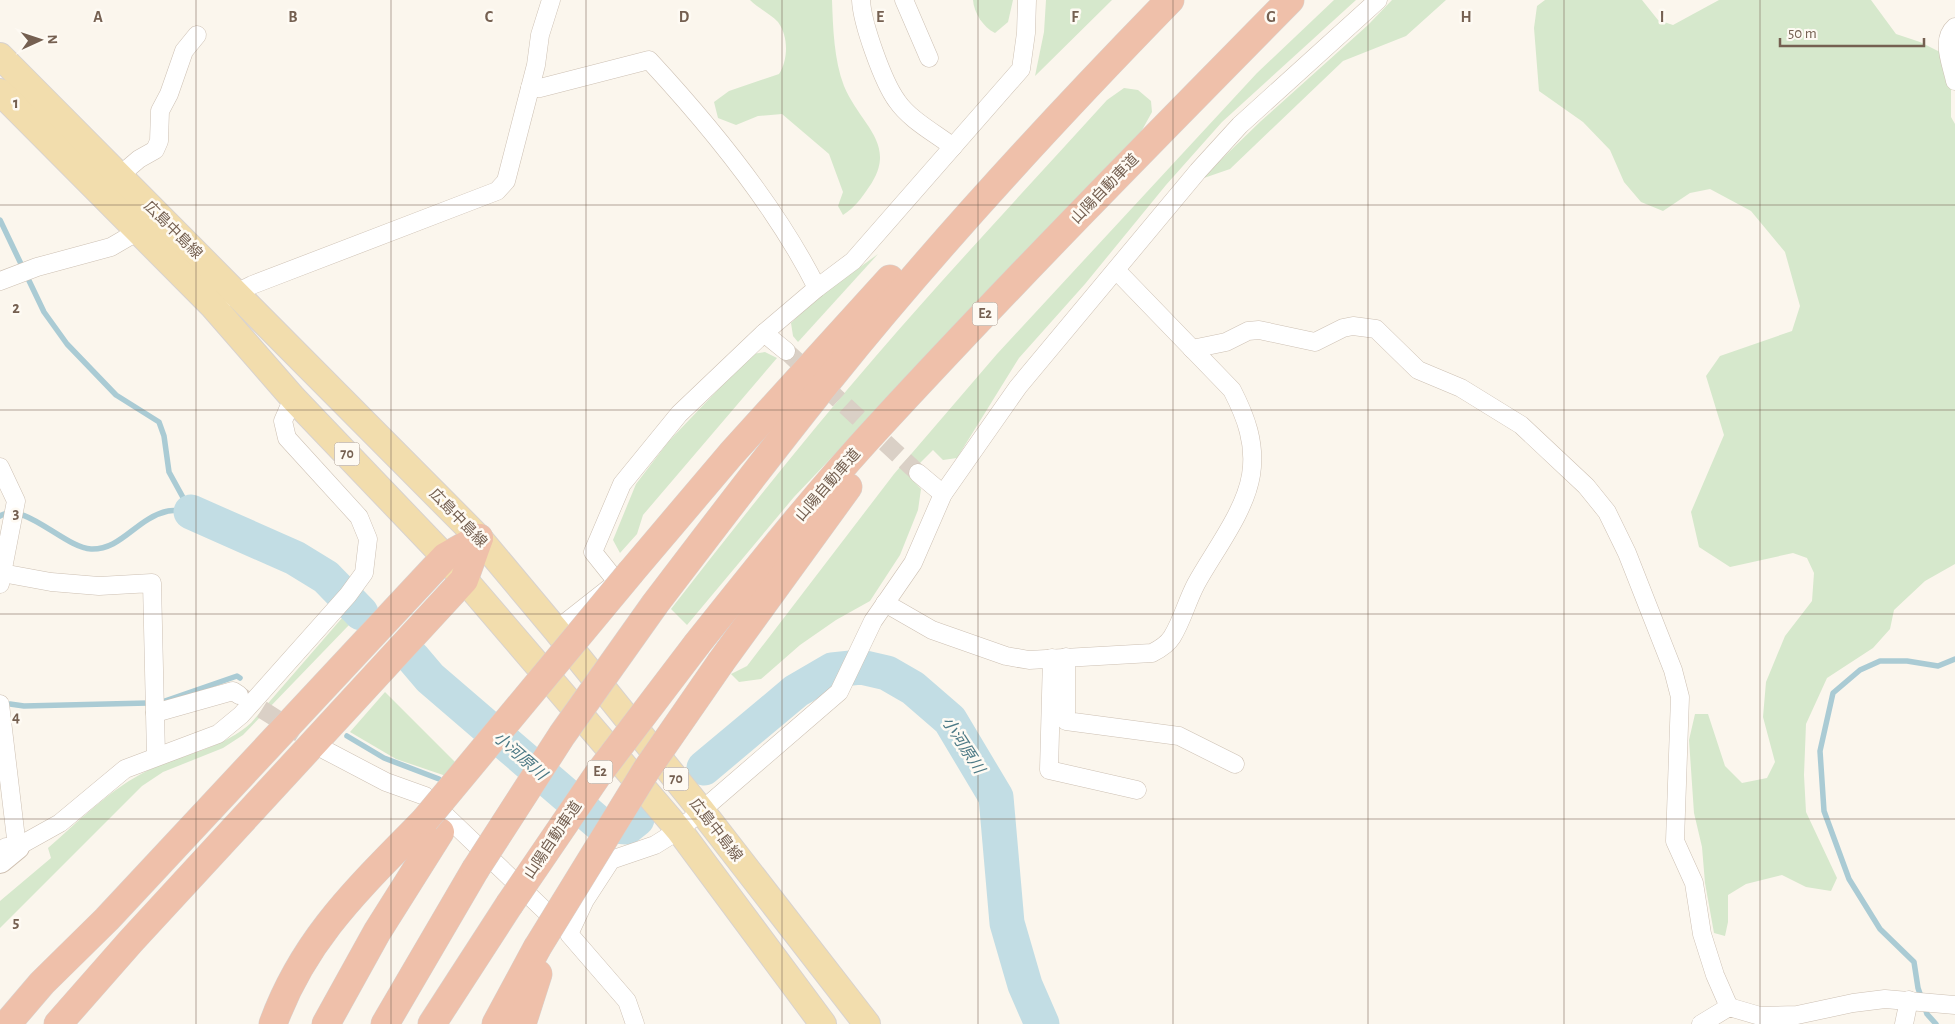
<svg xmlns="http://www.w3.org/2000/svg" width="1955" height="1024" font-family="'Alegreya Sans','Noto Sans JP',sans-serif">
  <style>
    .green { fill: #d6e8cc }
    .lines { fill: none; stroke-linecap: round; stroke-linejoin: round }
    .stream { stroke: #aacbd4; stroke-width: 5.5 }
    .river { stroke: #c2dde4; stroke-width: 35 }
    .street-tunnel { stroke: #dad0c6; stroke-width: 18; stroke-dasharray: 18 9; stroke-linecap: butt }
    .street-casing { stroke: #cdc0b3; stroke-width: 19 }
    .secondary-casing { stroke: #cfc0b1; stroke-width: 26 }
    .primary-casing { stroke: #d8d2ce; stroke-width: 28 }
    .highway-casing { stroke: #d8d2ce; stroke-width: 29 }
    .street { stroke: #fff; stroke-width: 18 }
    .secondary { stroke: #fff; stroke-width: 24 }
    .primary { stroke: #f2ddad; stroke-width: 26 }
    .highway { stroke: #efc0aa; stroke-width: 28 }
    .highway-bridge-casing { stroke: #d8d2ce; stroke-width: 29; stroke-linecap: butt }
    .highway-bridge { stroke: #efc0aa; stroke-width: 28 }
    .grid { fill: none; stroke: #756051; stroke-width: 1; stroke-opacity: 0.55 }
    .labels { text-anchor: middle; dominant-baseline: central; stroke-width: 5; stroke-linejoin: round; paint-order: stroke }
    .shield { fill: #fefaf3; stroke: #9e8e82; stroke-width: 1 }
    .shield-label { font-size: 14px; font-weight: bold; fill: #756051 }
    .street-label { font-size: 15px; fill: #756051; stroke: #fefaf3 }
    .water-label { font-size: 16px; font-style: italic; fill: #4c7985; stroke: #fefaf3 }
    .grid-label { font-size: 16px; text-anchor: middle; font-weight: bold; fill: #756051; stroke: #fefaf3; stroke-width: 5; stroke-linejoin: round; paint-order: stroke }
  </style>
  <rect width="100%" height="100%" fill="#fbf6ed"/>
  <g class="green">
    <path d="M750,0H832C833,28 834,60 844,86C860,125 899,144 869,187C861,199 855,207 843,215L838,206L843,192L829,154L782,114L758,116L736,125L718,118L714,102L729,91L779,74C788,60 789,37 778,22C770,14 758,8 750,0Z"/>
    <path d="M973,0H1013L1008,22L995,33C983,27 974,13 973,0Z"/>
    <polygon points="1046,0 1112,0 1035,76 1044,32"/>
    <polygon points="1334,0 1356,0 1222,122 1166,185 1085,284 1019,358 957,458 943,460 933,450 908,475 921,489 918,510 900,555 870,601 836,620 800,645 761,679 739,682 731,674 747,666 894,474 997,354 1257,73"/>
    <polygon points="1392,0 1446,0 1406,36 1343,61 1230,169 1201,179 1261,121 1368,25"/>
    <polygon points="1545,0 1642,0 1658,20 1673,25 1719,0 1871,0 1896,34 1920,42 1940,52 1951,84 1951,117 1955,124 1955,564 1925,581 1894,610 1890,629 1873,648 1827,678 1806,724 1804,775 1806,812 1837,878 1831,891 1806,887 1782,875 1746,884 1728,895 1728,922 1725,936 1714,933 1705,883 1702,847 1694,813 1689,740 1695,714 1708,714 1725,766 1742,783 1767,778 1775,762 1763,717 1766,682 1785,636 1812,601 1814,573 1807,558 1793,553 1730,567 1699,547 1691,512 1724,435 1706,376 1720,356 1792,331 1800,306 1785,252 1751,211 1710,189 1690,193 1663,211 1641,202 1624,182 1610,150 1583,122 1539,91 1534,28 1537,6"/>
    <path d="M1124,88L1138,90L1151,101L1152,112L1141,132L794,497L687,625L671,609C738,523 805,438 876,356C951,269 1030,185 1107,100Z"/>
    <polygon points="878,254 798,342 793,336 791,323 814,301"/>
    <polygon points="765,352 777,358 643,515 637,534 620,553 613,540 636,484 669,441 752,354"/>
    <path d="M342,618L349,625L243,735L223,748L163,772L142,786L0,928V901L51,858L48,848C77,823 106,793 141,774C178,754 218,752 251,723Z"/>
    <polygon points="385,692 457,764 449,777 396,759 350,732"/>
  </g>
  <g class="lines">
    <g class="stream">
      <polyline points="0,220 44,312 67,344 116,395 159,422 164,436 169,472 191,512"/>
      <path d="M0,516C23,500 65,548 91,549C122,550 136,518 168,511C175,509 184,512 191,512"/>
      <polyline points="159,703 237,676 240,678"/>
      <polyline points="10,704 24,706 148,703"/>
      <polyline points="347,736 384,758 439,779"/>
      <polyline points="1936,1024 1927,1014 1918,988 1914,962 1880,929 1849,879 1824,811 1820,751 1833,693 1860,670 1880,661 1907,661 1938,666 1955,659"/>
    </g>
    <g class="river">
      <polyline points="191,512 295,558 326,577 361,613"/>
      <polyline points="413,658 430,678 601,825 627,827 637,819"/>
      <polyline points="704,768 796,691 832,670 861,667 887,673 913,688 950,720 996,797 1007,923 1025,985 1042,1024"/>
    </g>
    <g class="street-tunnel">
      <polyline points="786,351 918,473"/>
      <polyline points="239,695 323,748"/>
    </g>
    <defs>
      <g id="street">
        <path d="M861,0C862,23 883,82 897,101C910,120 935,133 953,147"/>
        <polyline points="904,0 929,58"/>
        <path d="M1955,27C1940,40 1952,65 1955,81"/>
        <path d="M530,88H540L649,60C711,127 776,206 817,288"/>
        <polyline points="119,176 139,159 155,150 159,141 160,111 169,94 184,51 197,35"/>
        <polyline points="0,281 37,267 111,247 147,226"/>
        <polyline points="228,297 252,285 497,191 506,181 536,65 540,35 551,0"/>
        <polyline points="764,333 786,351"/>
        <polyline points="1192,349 1226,342 1248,331 1259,330 1315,342 1343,328 1353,326 1376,329 1418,370 1461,388 1521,425 1586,486 1607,512 1627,553 1673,670 1680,697 1675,841 1694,883 1702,934 1715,975 1729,1007"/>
        <polyline points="0,467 16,501 0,584"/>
        <polyline points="918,473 943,494"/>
        <polyline points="2,573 51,582 99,586 152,583 156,756"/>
        <path d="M885,603L932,630L1006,656L1029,660L1152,653C1160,649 1167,645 1172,637C1182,621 1187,601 1196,584C1214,551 1245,512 1251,475C1256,444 1246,417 1232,390L1117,271"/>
        <polyline points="556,630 617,582 593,552 622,484 679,414 764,333 817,288 853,261 1021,69 1026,33 1027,0"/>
        <polyline points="1066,657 1066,721 1179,736 1235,764"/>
        <polyline points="1052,658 1049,770 1137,790"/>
        <polyline points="0,704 17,847"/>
        <polyline points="155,713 233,691 239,695"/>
        <polyline points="325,750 386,782 425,796 561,926"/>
        <polyline points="6,847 17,847 60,823 125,769 218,734 241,715 348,595 364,573 368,539 359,517 287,438 283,421 293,398"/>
        <polyline points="635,1024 627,1001 569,934 585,900 611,860 655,845 679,830 839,692 873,621 913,563 943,494 1018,387 1198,171 1240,125 1378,0"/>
        <polyline points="1701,1024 1729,1007 1760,1016 1797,1015 1853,1003 1885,999 1955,1005"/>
        <polyline points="1904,1024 1909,1000"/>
      </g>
      <polyline id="secondary" points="0,861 17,847"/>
      <g id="primary">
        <polyline points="0,56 479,538 556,630 701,810 867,1024"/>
        <polyline points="0,92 212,305 293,398 445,557 679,830 823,1024"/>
      </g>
      <g id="highway">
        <polyline points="631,572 731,454 890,279"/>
        <path d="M655,604C713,528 771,451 831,377C937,245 1052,121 1170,0"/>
        <path d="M697,644C757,569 816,494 881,424C1014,280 1152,140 1290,0"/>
        <polyline points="721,662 848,487"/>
        <polyline points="7,1024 42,983 107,919 445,557 479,538"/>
        <polyline points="58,1024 131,941 464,580 479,538"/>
        <path d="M273,1024C305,936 362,885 425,820"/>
        <polyline points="326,1024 377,932 440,832"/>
        <polyline points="385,1024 475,870"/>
        <polyline points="432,1024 509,905"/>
        <polyline points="496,1024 537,948"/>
        <polyline points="522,1024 538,974"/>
      </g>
    </defs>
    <use href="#street" class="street-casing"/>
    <use href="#secondary" class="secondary-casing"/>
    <use href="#primary" class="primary-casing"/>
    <use href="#highway" class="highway-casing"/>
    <use href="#street" class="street"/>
    <use href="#secondary" class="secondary"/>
    <use href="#primary" class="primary"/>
    <use href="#highway" class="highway"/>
    <defs>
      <g id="highway-bridge">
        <polyline points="425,820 631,572"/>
        <polyline points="475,870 562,735 655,604"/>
        <polyline points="509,905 599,773 697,644"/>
        <polyline points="537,948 647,769 721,662"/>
      </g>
    </defs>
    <use href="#highway-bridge" class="highway-bridge-casing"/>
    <use href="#highway-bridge" class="highway-bridge"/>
  </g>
  <path class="grid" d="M196,0V1024M391,0V1024M586,0V1024M782,0V1024M978,0V1024M1173,0V1024M1368,0V1024M1564,0V1024M1760,0V1024M0,205H1955M0,410H1955M0,614H1955M0,819H1955"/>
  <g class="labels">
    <g class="shield">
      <rect x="972.5" y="302.5" width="25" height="23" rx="4"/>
      <rect x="334.5" y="442.5" width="25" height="23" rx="4"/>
      <rect x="587.5" y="760.5" width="25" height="23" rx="4"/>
      <rect x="663.5" y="767.5" width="25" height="23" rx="4"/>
    </g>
    <g class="shield-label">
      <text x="985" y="314">E2</text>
      <text x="347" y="454">70</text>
      <text x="600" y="772">E2</text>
      <text x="676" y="779">70</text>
    </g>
    <g class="street-label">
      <text transform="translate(1105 189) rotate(-46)">山陽自動車道</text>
      <text transform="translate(173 230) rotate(45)">広島中島線</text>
      <text transform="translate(828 485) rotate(-49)">山陽自動車道</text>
      <text transform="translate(458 518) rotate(46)">広島中島線</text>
      <text transform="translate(716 830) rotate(52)">広島中島線</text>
      <text transform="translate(553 840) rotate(-56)">山陽自動車道</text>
    </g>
    <g class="water-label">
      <text transform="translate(963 745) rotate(57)">小河原川</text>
      <text transform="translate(520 756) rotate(41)">小河原川</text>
    </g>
  </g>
  <g class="grid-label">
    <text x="98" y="22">A</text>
    <text x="293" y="22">B</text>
    <text x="489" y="22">C</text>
    <text x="684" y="22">D</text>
    <text x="880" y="22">E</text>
    <text x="1075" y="22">F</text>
    <text x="1271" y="22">G</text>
    <text x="1466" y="22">H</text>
    <text x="1662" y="22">I</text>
    <text x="16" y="108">1</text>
    <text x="16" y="313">2</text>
    <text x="16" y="518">3</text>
    <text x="16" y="722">4</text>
    <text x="16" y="927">5</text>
  </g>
  <g transform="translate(40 40) rotate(87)" stroke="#fefaf3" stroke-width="4" paint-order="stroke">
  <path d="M0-4L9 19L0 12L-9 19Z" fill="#756051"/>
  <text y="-8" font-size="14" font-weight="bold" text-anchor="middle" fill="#756051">N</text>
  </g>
  <path d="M1780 38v8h144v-8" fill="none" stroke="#756051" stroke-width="2.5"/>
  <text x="1788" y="38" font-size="15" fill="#756051" stroke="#fefaf3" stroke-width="4" paint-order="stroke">50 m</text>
</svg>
